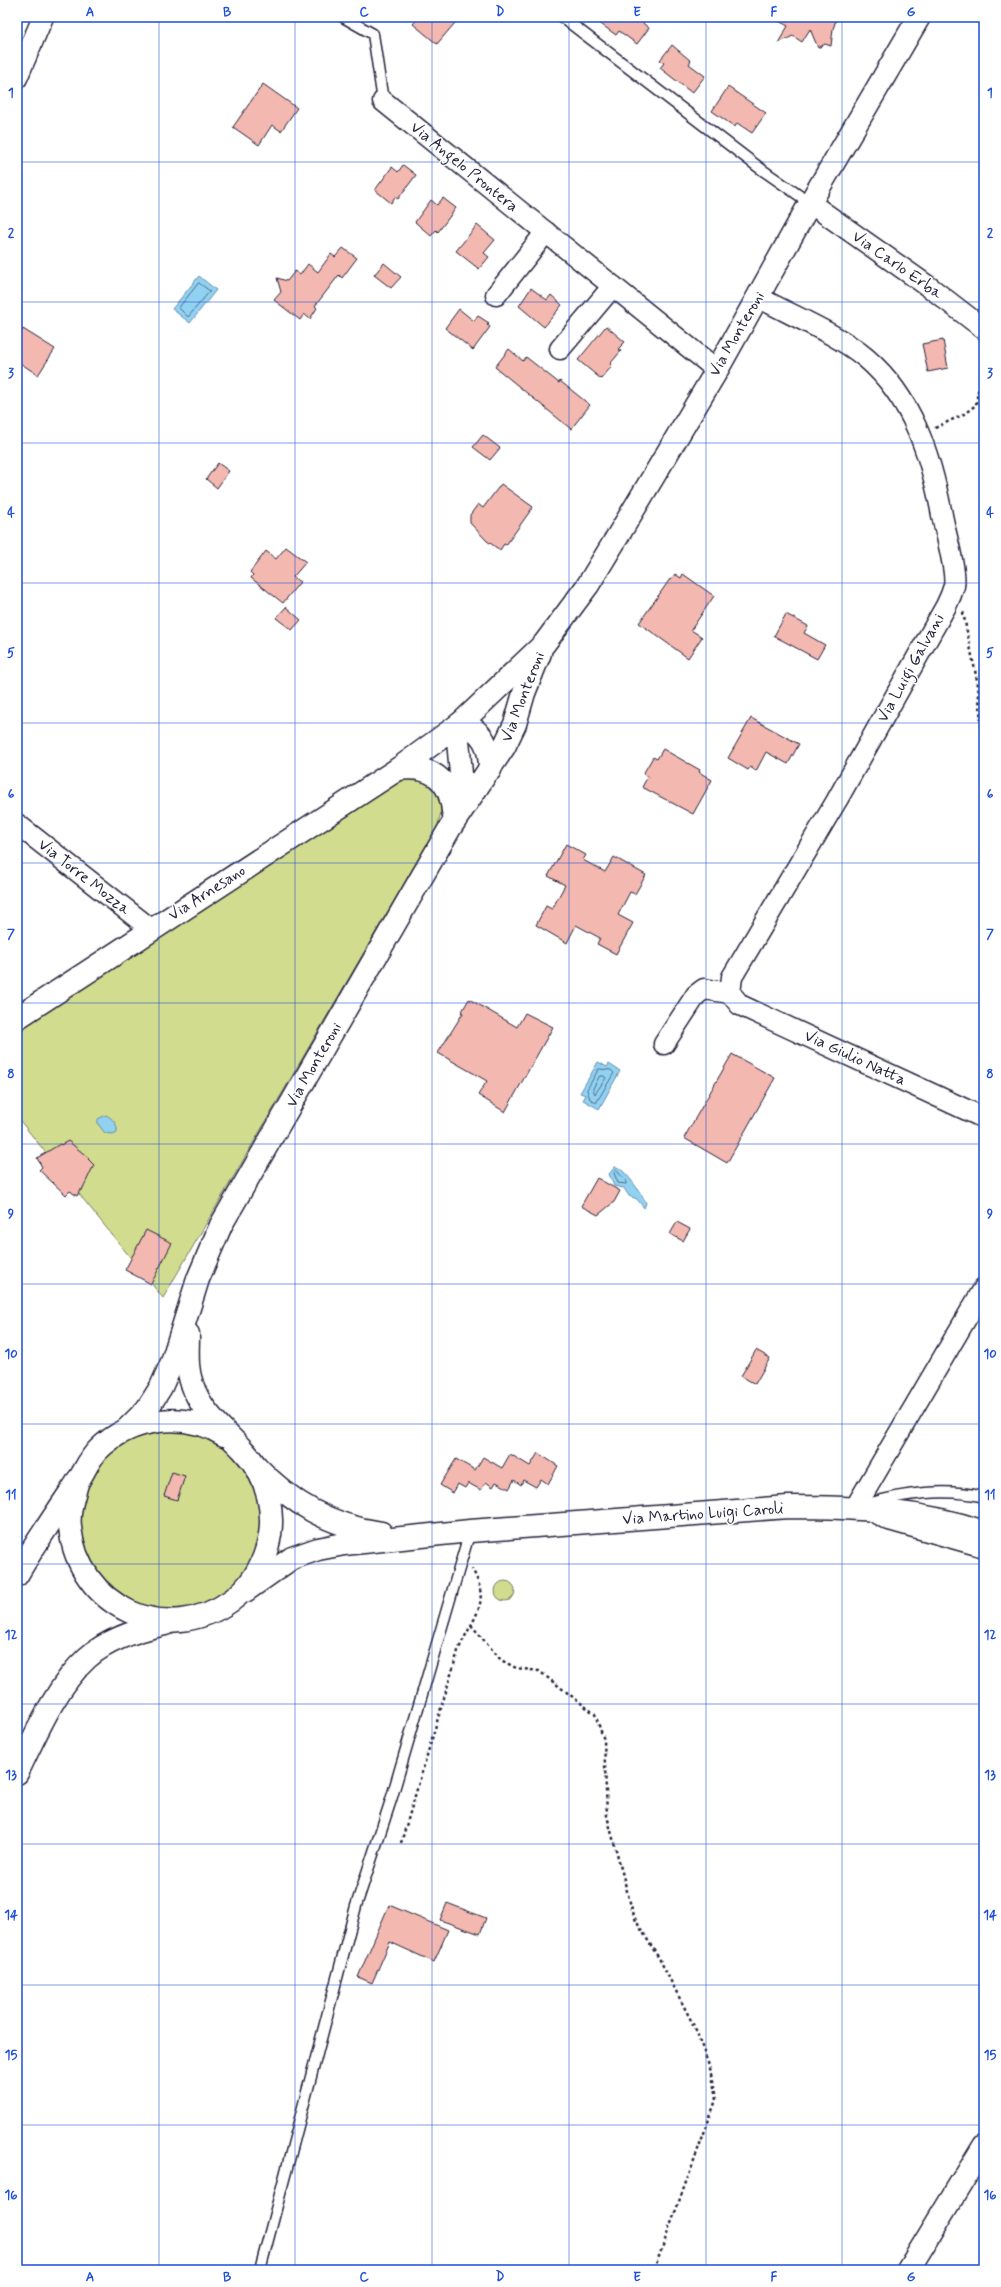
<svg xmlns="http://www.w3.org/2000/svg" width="1001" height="2287" font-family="Mynerve,sans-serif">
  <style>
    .green { fill: #d1dc8f; stroke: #7a7f65 }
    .water { fill: #91d2f2; stroke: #658ca9 }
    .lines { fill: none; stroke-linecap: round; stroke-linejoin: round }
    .shore { stroke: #4e6884; stroke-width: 1 }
    .building { fill: #f3b8b0; stroke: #22223b }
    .service-casing { stroke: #22223b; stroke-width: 13 }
    .minor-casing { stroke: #22223b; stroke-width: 23 }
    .tertiary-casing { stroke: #22223b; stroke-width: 25 }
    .secondary-casing { stroke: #22223b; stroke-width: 25 }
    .trunk-casing { stroke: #22223b; stroke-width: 25 }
    .path { stroke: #22223b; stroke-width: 2.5; stroke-dasharray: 3 3; stroke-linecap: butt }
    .service { stroke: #fff; stroke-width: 10 }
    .minor { stroke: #fff; stroke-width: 20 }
    .tertiary { stroke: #fff; stroke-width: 22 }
    .secondary { stroke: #fff; stroke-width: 22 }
    .trunk { stroke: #fff; stroke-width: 22 }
    .grid { fill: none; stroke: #1d4ed8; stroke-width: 1; stroke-opacity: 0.55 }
    .labels { text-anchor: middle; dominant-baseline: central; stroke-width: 3; stroke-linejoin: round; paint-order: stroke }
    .street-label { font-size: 16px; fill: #22223b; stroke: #fff }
    .neatline { fill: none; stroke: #1d4ed8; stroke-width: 1.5 }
    .grid-label { font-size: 13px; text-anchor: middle; font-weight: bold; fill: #1d4ed8 }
  </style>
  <rect width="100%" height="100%" fill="#fff"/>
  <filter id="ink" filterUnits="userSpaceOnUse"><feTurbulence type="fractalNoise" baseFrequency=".025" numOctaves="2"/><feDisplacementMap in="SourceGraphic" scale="8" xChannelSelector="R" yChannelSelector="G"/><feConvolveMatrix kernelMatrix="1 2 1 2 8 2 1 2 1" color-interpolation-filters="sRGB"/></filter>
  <g filter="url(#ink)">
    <g class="green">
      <polygon points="402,777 431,779 443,802 438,825 163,1298 17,1117 17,1029"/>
      <circle cx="171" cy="1520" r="90"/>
      <circle cx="505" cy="1591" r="10"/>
    </g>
    <g class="water">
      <polygon points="199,276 216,290 190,323 172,309"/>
      <polygon points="598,1062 607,1067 609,1064 620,1071 599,1109 583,1100 586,1095 580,1093"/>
      <path d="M106,1115C112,1118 118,1124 117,1132L113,1134L105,1133L98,1124V1119Z"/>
      <path d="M615,1167C623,1166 642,1194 646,1203L644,1208L637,1199L629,1196L624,1188L614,1186L609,1174Z"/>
    </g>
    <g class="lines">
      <g class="shore">
        <polygon points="199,283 210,291 188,317 179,308"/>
        <polygon points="599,1069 611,1070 614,1073 596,1103 590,1099 587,1090"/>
        <polygon points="600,1076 604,1076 606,1078 595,1094 593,1089"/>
        <polygon points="616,1170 626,1181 626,1184 618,1183 614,1173"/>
      </g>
    </g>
    <g class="building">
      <polygon points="419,17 460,17 437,44 413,24"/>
      <polygon points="591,17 635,17 649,28 637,44 619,31 616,35"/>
      <polygon points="771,17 837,17 833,29 831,46 825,44 818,48 810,29 802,42 793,36 778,43 788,26"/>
      <polygon points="672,45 691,61 689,64 705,76 692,93 660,68 664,63 660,60"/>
      <polygon points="263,84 297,108 281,131 272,125 259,145 233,127"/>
      <polygon points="728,87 766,113 752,133 737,123 735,127 712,111"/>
      <polygon points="403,165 416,175 398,199 395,197 391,203 375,190 392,167 398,172"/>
      <polygon points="443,198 456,208 438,232 436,230 431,236 415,222 431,200 437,205"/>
      <polygon points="477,225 495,240 484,253 489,257 479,269 456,251"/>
      <polygon points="343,248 357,258 342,278 339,275 315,306 317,308 310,319 304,314 300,320 274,300 281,292 277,278 287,281 295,271 300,275 308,264 318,272 331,254 335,257"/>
      <polygon points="384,263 401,277 391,288 374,275"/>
      <polygon points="531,288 547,300 551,295 562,305 544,327 519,306"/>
      <polygon points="459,309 474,321 478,316 489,323 487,325 490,327 473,350 445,328"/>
      <polygon points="606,326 625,342 618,349 621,351 610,364 612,366 601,379 578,360"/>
      <polygon points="23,329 55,349 38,375 17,361 17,339"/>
      <polygon points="943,340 948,368 928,372 922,344"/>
      <polygon points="509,349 523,361 526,357 559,383 560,381 590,405 571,429 495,367"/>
      <polygon points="483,435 500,448 490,460 473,447"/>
      <polygon points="218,463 229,471 217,488 206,479"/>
      <polygon points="501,484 533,507 506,545 504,544 500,550 487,541 470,523 470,515 478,504 483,508"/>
      <polygon points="286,547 306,562 293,577 300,582 283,603 251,578 253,575 250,572 266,551 276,559"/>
      <polygon points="675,574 681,578 683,574 714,596 691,630 702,637 688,658 639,623 670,579 671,580"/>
      <polygon points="286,607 301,620 292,630 276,618"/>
      <polygon points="786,614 808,626 804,633 825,645 817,659 774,636"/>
      <polygon points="751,718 799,744 788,764 766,752 756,771 750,767 748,770 728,758"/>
      <polygon points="663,749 700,770 699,772 712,780 693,814 642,787 648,776 643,774 653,757 657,759"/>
      <polygon points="566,844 586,855 583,860 605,872 614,857 646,875 635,894 630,892 618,915 633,923 616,954 597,944 600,938 576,925 567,943 536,925 546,906 552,909 565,885 548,876"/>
      <polygon points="469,999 517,1027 525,1013 553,1027 505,1112 478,1095 487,1081 438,1053 463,1013 461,1013"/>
      <polygon points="732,1054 775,1078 727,1163 684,1138"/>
      <polygon points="68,1141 89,1158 88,1159 94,1165 82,1190 80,1190 77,1196 70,1191 66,1195 39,1170 42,1167 37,1158 60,1144 61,1145"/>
      <polygon points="597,1178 620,1191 614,1202 598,1215 581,1206"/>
      <polygon points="677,1222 690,1229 683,1241 670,1234"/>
      <polygon points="146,1230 172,1243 151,1284 125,1270"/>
      <polygon points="756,1350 770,1358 755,1384 741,1376"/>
      <polygon points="538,1453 558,1466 548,1484 541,1479 536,1487 523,1480 521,1485 514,1480 509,1489 496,1482 493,1487 486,1482 481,1490 468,1483 465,1488 458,1484 453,1493 440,1485 456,1459 475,1470 483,1457 502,1468 510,1454 530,1466"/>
      <polygon points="172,1472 185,1476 177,1500 164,1496"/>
      <polygon points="447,1903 486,1918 480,1934 440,1920"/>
      <polygon points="389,1905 448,1930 434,1962 390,1942 372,1983 358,1977"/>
    </g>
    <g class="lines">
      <defs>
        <g id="service">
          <polyline points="343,17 373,34 383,101"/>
          <polyline points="562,17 761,169 810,203"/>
          <path d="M868,1504C904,1493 947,1488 984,1497"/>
          <polyline points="260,2270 356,1906 391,1800 470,1531"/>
        </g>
        <g id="minor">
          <polyline points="17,78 43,17"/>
          <polyline points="383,101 717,370"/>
          <polyline points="810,203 932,289 984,329"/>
          <polyline points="496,295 546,232"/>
          <polyline points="560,349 613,286"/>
          <polyline points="17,824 151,929"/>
          <polyline points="730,993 740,1005 984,1118"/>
          <path d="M664,1044L696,995L704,989L730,993L732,977L837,800L946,606C949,600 952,593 954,586C957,571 945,532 942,515C931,457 913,398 866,358C836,333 792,316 758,297"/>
          <polyline points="855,1508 984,1288"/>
        </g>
        <g id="tertiary">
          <path d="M256,1466C291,1503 330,1526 381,1533"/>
          <path d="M245,1591L292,1558L318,1549L344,1544L470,1531L788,1507C855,1507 920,1510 984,1532"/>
        </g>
        <g id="secondary">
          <path d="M461,723C484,731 490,747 490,770"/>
          <path d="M398,769C430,765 450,778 453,811"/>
          <polyline points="454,815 461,774 458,740 461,723"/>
          <polyline points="17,1018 398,769 461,723 544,644 588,585 622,529 717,370 810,203 919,17"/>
          <polyline points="126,1430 147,1409 161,1387 172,1362 198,1279 221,1225 450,828 504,747 515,724 524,693 540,653"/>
          <path d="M78,1480C74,1495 68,1511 70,1527C78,1607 166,1648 232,1600C249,1588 261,1568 267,1548C277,1515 268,1476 243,1450C224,1430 201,1412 192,1384C186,1368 188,1351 188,1334"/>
          <path d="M17,1575C36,1542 57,1512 78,1481C85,1470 89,1459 98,1450C131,1417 184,1411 224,1435"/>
          <path d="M17,1773C35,1736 56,1686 87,1658C108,1639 137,1630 165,1624"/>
        </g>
        <g id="trunk">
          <polyline points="872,1510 889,1519 984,1546"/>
          <polyline points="908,2270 984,2146"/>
        </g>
      </defs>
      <use href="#service" class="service-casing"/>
      <use href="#minor" class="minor-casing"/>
      <use href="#tertiary" class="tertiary-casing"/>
      <use href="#secondary" class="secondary-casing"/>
      <use href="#trunk" class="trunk-casing"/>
      <g class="path">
        <polyline points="935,428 964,414 976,405 978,391 984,380"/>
        <polyline points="963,612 978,685 984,759"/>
        <polyline points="471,1625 501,1660 516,1668 539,1671 595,1714 604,1740 607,1816 631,1906 636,1921 660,1960 696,2030 712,2074 716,2100 654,2270"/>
        <path d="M401,1843L458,1651C471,1619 493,1605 472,1569"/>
      </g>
      <use href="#service" class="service"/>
      <use href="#minor" class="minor"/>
      <use href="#tertiary" class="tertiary"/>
      <use href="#secondary" class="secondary"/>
      <use href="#trunk" class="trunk"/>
    </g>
  </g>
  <path class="grid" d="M159,17V2270M295,17V2270M432,17V2270M569,17V2270M706,17V2270M842,17V2270M17,162H984M17,302H984M17,443H984M17,583H984M17,723H984M17,863H984M17,1003H984M17,1144H984M17,1284H984M17,1424H984M17,1564H984M17,1704H984M17,1844H984M17,1985H984M17,2125H984"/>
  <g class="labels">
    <g class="street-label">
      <text transform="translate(464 167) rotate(39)">Via Angelo Prontera</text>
      <text transform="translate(897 265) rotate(35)">Via Carlo Erba</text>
      <text transform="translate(737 334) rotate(-60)">Via Monteroni</text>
      <text transform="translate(911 668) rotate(-61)">Via Luigi Galvani</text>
      <text transform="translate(523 697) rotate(-69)">Via Monteroni</text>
      <text transform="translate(84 877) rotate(38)">Via Torre Mozza</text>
      <text transform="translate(207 893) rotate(-33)">Via Arnesano</text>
      <text transform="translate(855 1058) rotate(25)">Via Giulio Natta</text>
      <text transform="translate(314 1065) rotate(-60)">Via Monteroni</text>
      <text transform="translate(703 1514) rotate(-4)">Via Martino Luigi Caroli</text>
    </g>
  </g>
  <rect width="1001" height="2287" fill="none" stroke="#fff" stroke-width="44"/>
  <rect x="22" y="22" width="957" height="2243" class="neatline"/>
  <g class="grid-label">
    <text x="90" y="16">A</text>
    <text x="227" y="16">B</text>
    <text x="364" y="16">C</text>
    <text x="500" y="16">D</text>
    <text x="637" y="16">E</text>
    <text x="774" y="16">F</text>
    <text x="911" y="16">G</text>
    <text x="11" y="97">1</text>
    <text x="990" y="97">1</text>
    <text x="11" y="237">2</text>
    <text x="990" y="237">2</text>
    <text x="11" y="377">3</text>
    <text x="990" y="377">3</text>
    <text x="11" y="517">4</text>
    <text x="990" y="517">4</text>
    <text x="11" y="657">5</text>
    <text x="990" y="657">5</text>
    <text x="11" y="798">6</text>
    <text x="990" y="798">6</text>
    <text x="11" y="938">7</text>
    <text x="990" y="938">7</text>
    <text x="11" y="1078">8</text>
    <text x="990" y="1078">8</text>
    <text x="11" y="1218">9</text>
    <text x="990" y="1218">9</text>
    <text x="11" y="1358">10</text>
    <text x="990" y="1358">10</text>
    <text x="11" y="1499">11</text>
    <text x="990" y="1499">11</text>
    <text x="11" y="1639">12</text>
    <text x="990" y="1639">12</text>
    <text x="11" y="1779">13</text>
    <text x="990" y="1779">13</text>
    <text x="11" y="1919">14</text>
    <text x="990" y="1919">14</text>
    <text x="11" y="2059">15</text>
    <text x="990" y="2059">15</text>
    <text x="11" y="2199">16</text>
    <text x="990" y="2199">16</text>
    <text x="90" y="2281">A</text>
    <text x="227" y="2281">B</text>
    <text x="364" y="2281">C</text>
    <text x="500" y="2281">D</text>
    <text x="637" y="2281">E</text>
    <text x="774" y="2281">F</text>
    <text x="911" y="2281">G</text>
  </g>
</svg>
